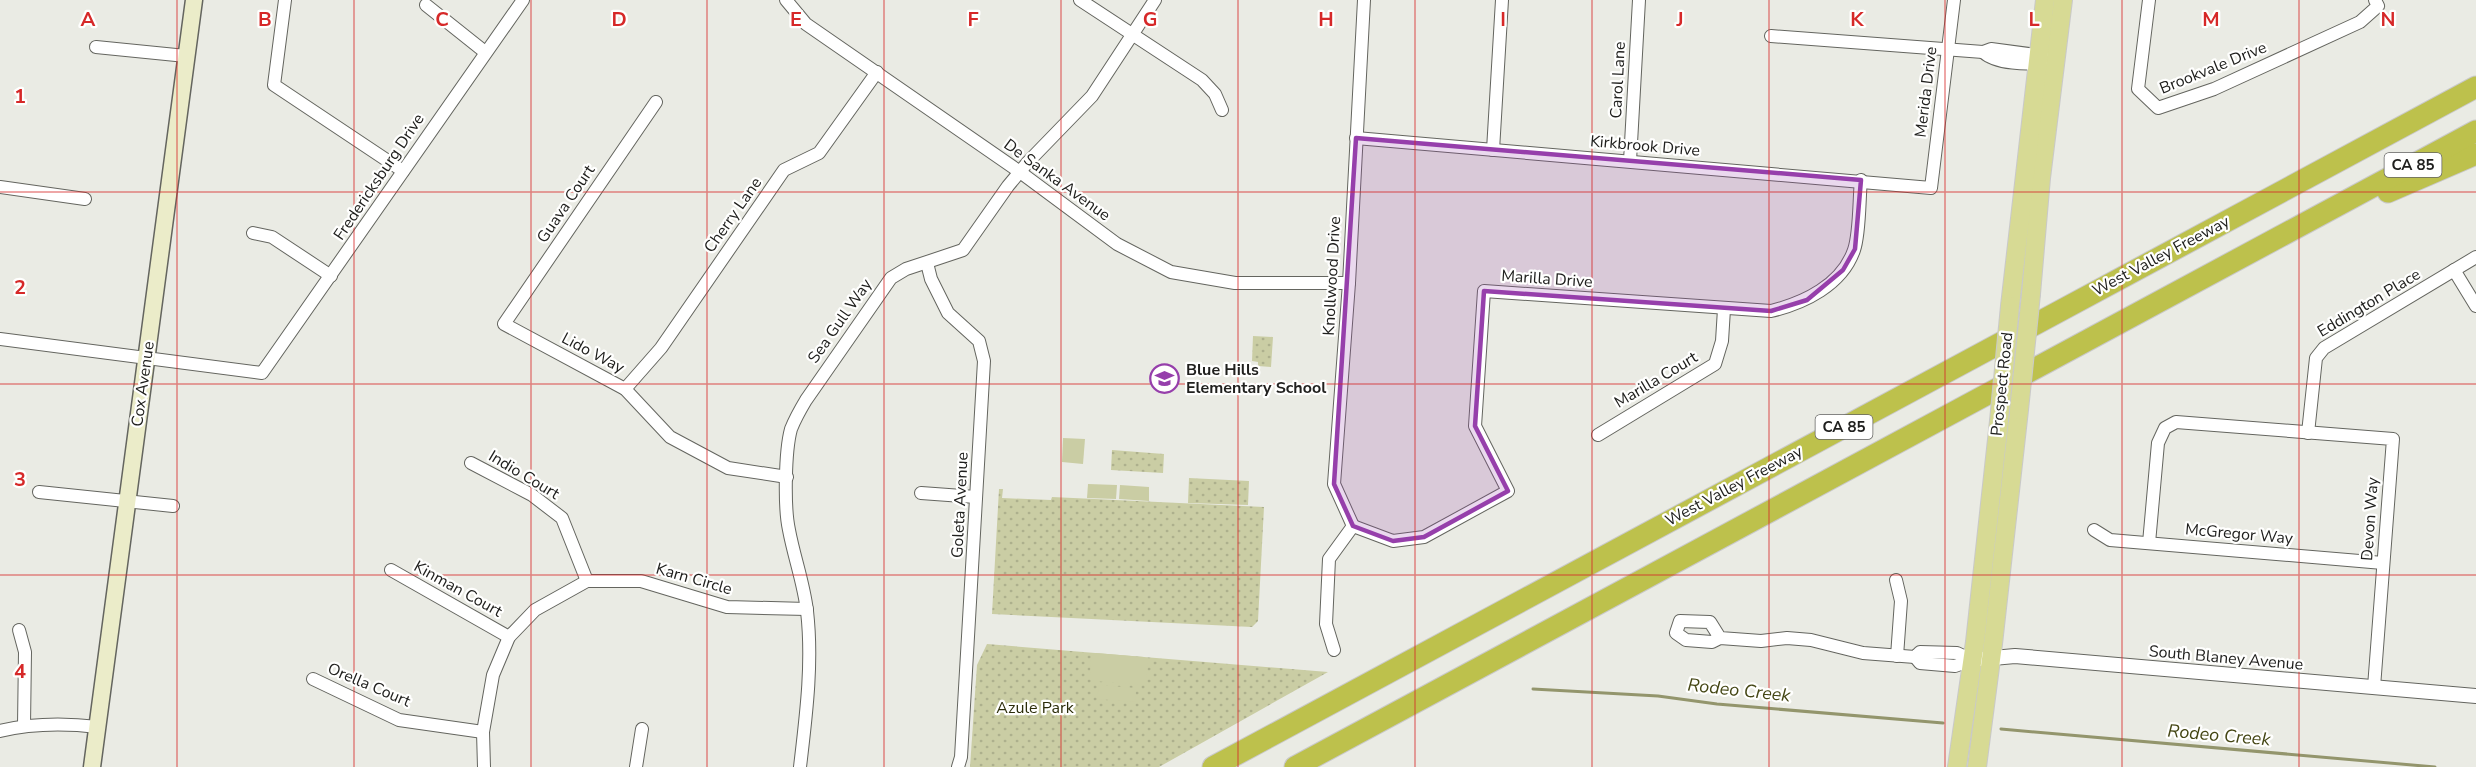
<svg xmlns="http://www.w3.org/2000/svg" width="2476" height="767" font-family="'Nunito Sans',sans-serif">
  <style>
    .green { fill: url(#green-dots) }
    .pitch { fill: #cacda4 }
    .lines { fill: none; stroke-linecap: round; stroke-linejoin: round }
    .stream { stroke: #93956c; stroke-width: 3 }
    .minor-casing { stroke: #64655f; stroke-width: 14 }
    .tertiary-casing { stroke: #64655f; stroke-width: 16 }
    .secondary-casing { stroke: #64655f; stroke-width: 19 }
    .primary-casing { stroke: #c9c9c9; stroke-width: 20 }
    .motorway-casing { stroke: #c9c9c9; stroke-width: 23 }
    .minor { stroke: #fff; stroke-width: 12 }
    .tertiary { stroke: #fff; stroke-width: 14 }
    .secondary { stroke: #ebecc9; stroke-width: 16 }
    .primary { stroke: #d7da94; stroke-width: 18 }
    .motorway { stroke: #bdc14c; stroke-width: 21 }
    .primary-bridge-casing { stroke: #c9c9c9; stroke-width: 20; stroke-linecap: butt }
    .primary-bridge { stroke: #d7da94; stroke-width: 18 }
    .marked { fill: #963fab; fill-opacity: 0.2; stroke: #963fab; stroke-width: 4.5; stroke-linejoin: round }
    .grid { fill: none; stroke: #d62828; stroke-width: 1.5; stroke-opacity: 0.55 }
    .labels { text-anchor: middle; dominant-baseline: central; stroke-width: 4.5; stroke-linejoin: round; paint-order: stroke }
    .shield { fill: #fffffe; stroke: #636361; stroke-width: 1.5 }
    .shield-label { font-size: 15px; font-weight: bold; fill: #20201e }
    .street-label { font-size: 16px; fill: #20201e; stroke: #fffffe }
    .poi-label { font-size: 16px; font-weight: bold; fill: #20201e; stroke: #fffffe; text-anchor: start }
    .park-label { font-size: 16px; fill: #2b2c09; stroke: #fffffe }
    .water-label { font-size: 18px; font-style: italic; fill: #444614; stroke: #fffffe }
    .grid-label { font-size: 20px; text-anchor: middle; font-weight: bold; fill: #d62828; stroke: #fffffe; stroke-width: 4.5; stroke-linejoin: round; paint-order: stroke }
  </style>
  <defs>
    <pattern id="green-dots" width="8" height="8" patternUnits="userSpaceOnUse" patternTransform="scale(1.5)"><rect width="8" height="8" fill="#cacda4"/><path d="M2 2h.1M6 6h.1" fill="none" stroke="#adb08d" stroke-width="1.8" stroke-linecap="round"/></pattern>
  </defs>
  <rect width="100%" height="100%" fill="#eaebe4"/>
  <g class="green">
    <polygon points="1253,336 1273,337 1271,367 1258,366 1258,362 1252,361"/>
    <polygon points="1112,450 1164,454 1163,473 1111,470"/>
    <polygon points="1189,478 1249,481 1248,505 1188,503"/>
    <polygon points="999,489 1003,489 1002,498 1051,500 1052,497 1264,507 1258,621 1252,627 992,614"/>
    <polygon points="987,644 1328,672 1159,767 970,767 977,665"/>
  </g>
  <g class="pitch">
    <polygon points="1063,438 1085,439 1083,464 1062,462"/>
    <polygon points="1088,484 1117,485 1116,499 1087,498"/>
    <polygon points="1120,485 1149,487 1149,501 1119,499"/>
    <polygon points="1096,653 1144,657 1148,663 1146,682 1142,685 1094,681 1090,676 1091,658"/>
    <polygon points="1099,685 1136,688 1135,702 1097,699"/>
  </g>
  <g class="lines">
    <g class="stream">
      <polyline points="1533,689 1658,696 1717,704 1943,723"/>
      <polyline points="2001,729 2435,767"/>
    </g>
    <defs>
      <g id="minor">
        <polyline points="285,0 274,85 403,171"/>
        <polyline points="786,0 806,24 1020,172 1117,244 1171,272 1235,283 1349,283"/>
        <polyline points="1080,0 1202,80 1215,94 1222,110"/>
        <polyline points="2149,0 2138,89 2158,108 2214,89 2360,22 2378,6 2375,0"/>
        <polyline points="426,5 485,52"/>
        <polyline points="1771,36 1983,52 1991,49 2044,56"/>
        <polyline points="96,47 186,56"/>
        <path d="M1983,52C1996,64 2028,65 2045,62"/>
        <polyline points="656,102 504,324 625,389 670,437 728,468 787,477"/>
        <polyline points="1356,138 1931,188 1954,0"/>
        <polyline points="1493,150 1502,0"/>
        <polyline points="1630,161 1639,0"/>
        <polyline points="0,187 85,199"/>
        <polyline points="253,233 272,237 331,276"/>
        <polyline points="927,263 931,279 948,313 979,341 984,361 961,757 958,767"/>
        <polyline points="2454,270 2476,306"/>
        <polyline points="0,339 262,373 523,0"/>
        <polyline points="625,389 661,348 784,170 819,153 877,72"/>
        <polyline points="2308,433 2316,358 2324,348 2476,257"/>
        <polyline points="1598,435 1715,364 1722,341 1724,309"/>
        <polyline points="471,463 532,495 562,518 587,581"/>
        <polyline points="39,492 173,506"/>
        <polyline points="921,493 976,497"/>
        <path d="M1353,526L1393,541L1424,537L1508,491L1475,426L1484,291L1771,311C1804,303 1842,285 1854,250C1860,233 1859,199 1861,180"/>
        <polyline points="2094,530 2110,540 2383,563"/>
        <polyline points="2149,543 2158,443 2165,428 2176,422 2393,439 2374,687"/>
        <polyline points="391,570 509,637"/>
        <polyline points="1896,580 1901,601 1897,656"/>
        <polyline points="19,630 25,652 24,725"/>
        <polyline points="1720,638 1710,622 1680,621 1676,633 1686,640 1712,642 1720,638 1761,641 1787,638 1811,640 1863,653 1915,657 1920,652 1957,653 1972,660"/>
        <polyline points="1334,650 1326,624 1329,559 1353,526 1334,484 1349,283 1364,0"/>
        <polyline points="1915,657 1920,663 1955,666 1972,660"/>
        <polyline points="313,679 399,720 483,732"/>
        <path d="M0,731C33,723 64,723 98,727"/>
        <polyline points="484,767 483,732 493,675 509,637 535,610 587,581 641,581 727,607 807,609"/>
        <polyline points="636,767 642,729"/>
        <path d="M800,767C806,716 813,663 807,611C804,584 794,557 789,530C784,507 785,451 791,429C795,419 800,410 806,400L891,278L906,269L963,250L1008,186L1028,162L1092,96L1155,0"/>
      </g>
      <polyline id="tertiary" points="1982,659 2015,656 2476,696"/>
      <polyline id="secondary" points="92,767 194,0"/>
      <g id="primary">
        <polyline points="2031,294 2041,178 2063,0"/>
        <polyline points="2010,306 2045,0"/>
        <polyline points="1957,767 1975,642 1999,421"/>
        <polyline points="1977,767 1993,644 2019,410"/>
      </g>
      <g id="motorway">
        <polyline points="2388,192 2476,154"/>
        <polyline points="1213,767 2476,87"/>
        <polyline points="1295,767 2476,131"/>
      </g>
    </defs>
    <use href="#minor" class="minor-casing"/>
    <use href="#tertiary" class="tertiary-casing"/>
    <use href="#secondary" class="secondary-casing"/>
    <use href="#primary" class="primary-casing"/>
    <use href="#motorway" class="motorway-casing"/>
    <use href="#minor" class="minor"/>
    <use href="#tertiary" class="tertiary"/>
    <use href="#secondary" class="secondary"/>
    <use href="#primary" class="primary"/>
    <use href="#motorway" class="motorway"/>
    <defs>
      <g id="primary-bridge">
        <polyline points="2019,410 2031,294"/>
        <polyline points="1999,421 2010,306"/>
      </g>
    </defs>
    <use href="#primary-bridge" class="primary-bridge-casing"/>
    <use href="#primary-bridge" class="primary-bridge"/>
  </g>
  <path class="marked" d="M1356,138L1861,180L1855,249L1843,270L1807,300L1771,311L1484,291L1475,426L1508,491L1424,537L1393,541L1353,526L1334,484Z"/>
  <path class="grid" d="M177,0V767M354,0V767M531,0V767M707,0V767M884,0V767M1061,0V767M1238,0V767M1415,0V767M1592,0V767M1769,0V767M1945,0V767M2122,0V767M2299,0V767M0,192H2476M0,384H2476M0,575H2476"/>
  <defs>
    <symbol id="school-ring" viewBox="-11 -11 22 22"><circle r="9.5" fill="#fffffe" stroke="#963fab" stroke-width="1.5"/><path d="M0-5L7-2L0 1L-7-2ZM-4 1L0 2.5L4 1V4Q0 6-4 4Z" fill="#963fab"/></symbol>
  </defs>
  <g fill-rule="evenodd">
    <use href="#school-ring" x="1148" y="362" width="33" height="33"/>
  </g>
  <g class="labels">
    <g class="shield">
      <rect x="2384.5" y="153" width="57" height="24" rx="4.5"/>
      <rect x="1815.5" y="415" width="57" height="24" rx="4.5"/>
    </g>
    <g class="shield-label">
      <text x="2413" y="165">CA 85</text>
      <text x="1844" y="427">CA 85</text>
    </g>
    <g class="street-label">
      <text transform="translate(2213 68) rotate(-22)">Brookvale Drive</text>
      <text transform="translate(1618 80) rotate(-87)">Carol Lane</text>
      <text transform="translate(1926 92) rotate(-83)">Merida Drive</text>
      <text transform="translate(1645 146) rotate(5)">Kirkbrook Drive</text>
      <text transform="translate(379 177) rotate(-56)">Fredericksburg Drive</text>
      <text transform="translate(1057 180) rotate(36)">De Sanka Avenue</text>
      <text transform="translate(566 204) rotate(-56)">Guava Court</text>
      <text transform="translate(733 215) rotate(-55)">Cherry Lane</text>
      <text transform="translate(2161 256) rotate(-28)">West Valley Freeway</text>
      <text transform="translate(1332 276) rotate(-87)">Knollwood Drive</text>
      <text transform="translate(1547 279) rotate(4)">Marilla Drive</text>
      <text transform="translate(2369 303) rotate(-31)">Eddington Place</text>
      <text transform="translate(840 321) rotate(-55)">Sea Gull Way</text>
      <text transform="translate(593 353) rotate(28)">Lido Way</text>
      <text transform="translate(1656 380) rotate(-31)">Marilla Court</text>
      <text transform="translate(143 384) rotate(-82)">Cox Avenue</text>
      <text transform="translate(2002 384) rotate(-84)">Prospect Road</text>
      <text transform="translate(524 475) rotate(31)">Indio Court</text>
      <text transform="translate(1734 486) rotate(-28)">West Valley Freeway</text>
      <text transform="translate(960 505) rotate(-87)">Goleta Avenue</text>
      <text transform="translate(2370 519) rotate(-86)">Devon Way</text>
      <text transform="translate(2239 534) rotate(5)">McGregor Way</text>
      <text transform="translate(694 579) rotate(16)">Karn Circle</text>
      <text transform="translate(458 589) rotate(29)">Kinman Court</text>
      <text transform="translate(2226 658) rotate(5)">South Blaney Avenue</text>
      <text transform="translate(369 685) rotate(23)">Orella Court</text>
    </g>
    <g class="poi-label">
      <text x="1186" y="370">Blue Hills<tspan x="1186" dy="18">Elementary School</tspan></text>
    </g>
    <g class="park-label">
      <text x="1035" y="708">Azule Park</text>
    </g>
    <g class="water-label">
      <text transform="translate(1739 690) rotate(6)">Rodeo Creek</text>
      <text transform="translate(2219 735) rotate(5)">Rodeo Creek</text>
    </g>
  </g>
  <g class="grid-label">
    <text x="88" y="26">A</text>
    <text x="265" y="26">B</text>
    <text x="442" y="26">C</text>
    <text x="619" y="26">D</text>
    <text x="796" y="26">E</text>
    <text x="973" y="26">F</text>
    <text x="1150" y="26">G</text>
    <text x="1326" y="26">H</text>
    <text x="1503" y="26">I</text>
    <text x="1680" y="26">J</text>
    <text x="1857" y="26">K</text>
    <text x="2034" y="26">L</text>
    <text x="2211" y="26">M</text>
    <text x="2388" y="26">N</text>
    <text x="20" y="103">1</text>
    <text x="20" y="294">2</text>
    <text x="20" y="486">3</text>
    <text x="20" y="678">4</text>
  </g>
</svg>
